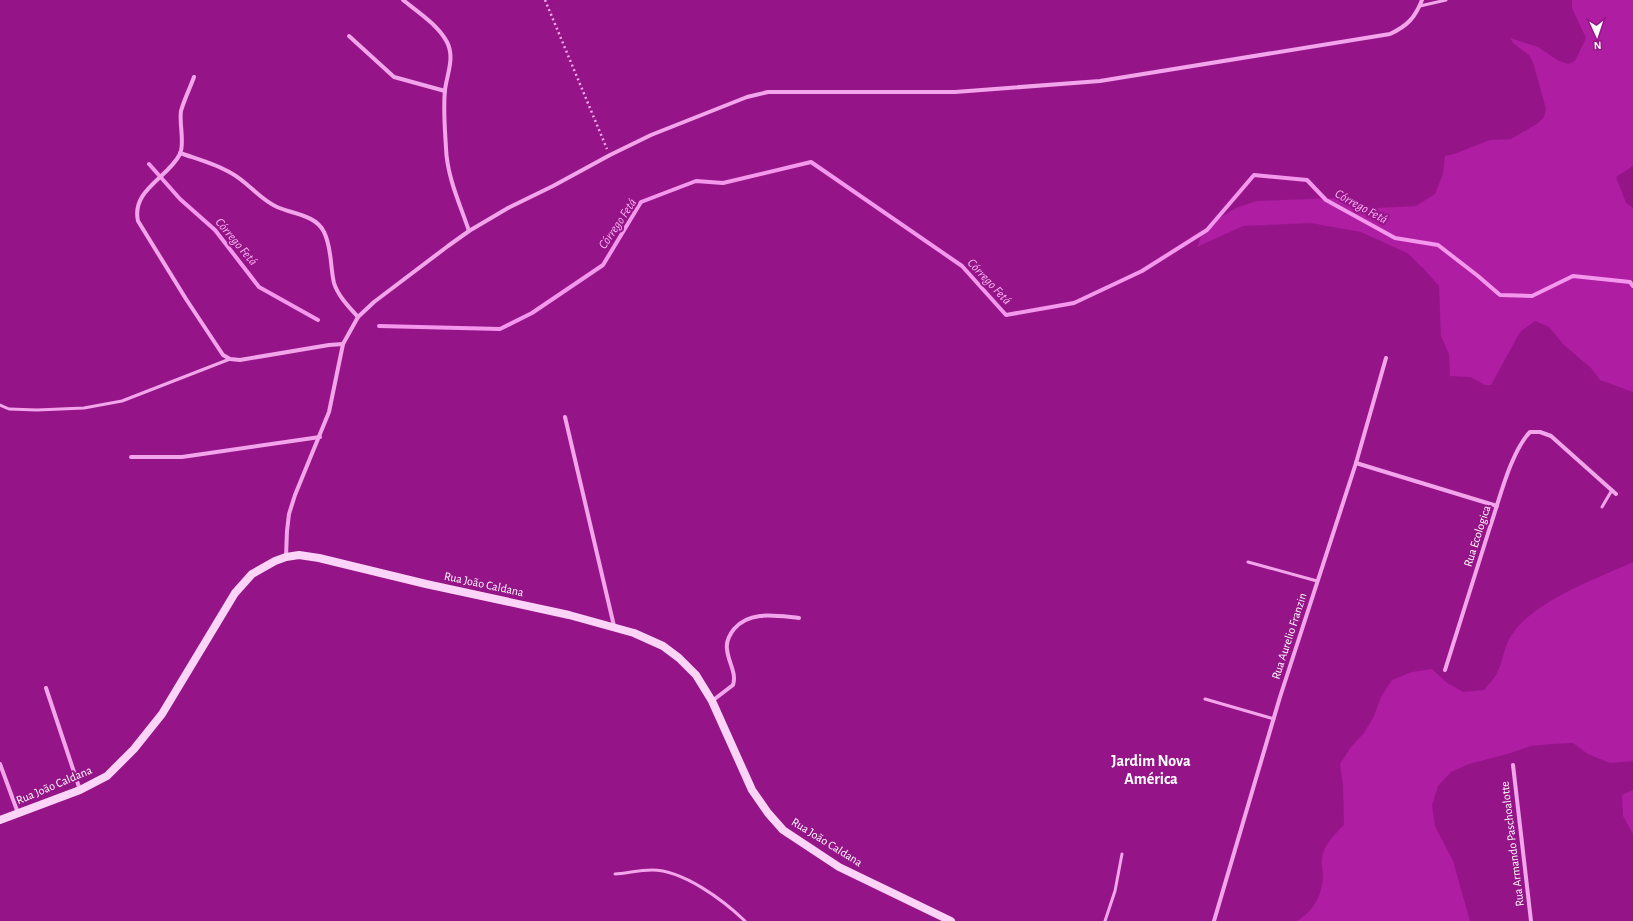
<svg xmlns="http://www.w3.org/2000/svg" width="1633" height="921" font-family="'Alegreya Sans',sans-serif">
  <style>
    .green { fill: #af1da2 }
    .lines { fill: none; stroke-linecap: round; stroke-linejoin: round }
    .stream { stroke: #f498ed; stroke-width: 4 }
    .path { stroke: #f2a5eb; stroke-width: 2.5; stroke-dasharray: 2 3; stroke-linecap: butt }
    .lane { stroke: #f2a5eb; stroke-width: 3 }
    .street { stroke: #f2a5eb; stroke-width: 4 }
    .secondary { stroke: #fcd4f8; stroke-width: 8 }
    .labels { text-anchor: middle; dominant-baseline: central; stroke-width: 4; stroke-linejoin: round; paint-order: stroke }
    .street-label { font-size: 12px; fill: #fff; stroke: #951588 }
    .water-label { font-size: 13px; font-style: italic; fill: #f8b2f2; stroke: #951588 }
    .district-label { font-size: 16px; font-weight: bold; fill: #fff; stroke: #951588 }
  </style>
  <rect width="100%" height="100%" fill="#951588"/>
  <g class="green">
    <polygon points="1572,0 1633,0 1633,166 1616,177 1626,203 1633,208 1633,392 1600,380 1591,368 1564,345 1549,327 1535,321 1520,332 1491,385 1485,385 1471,377 1450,376 1449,354 1441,336 1439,286 1423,268 1407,253 1361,232 1311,223 1243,226 1197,247 1202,234 1216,220 1238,207 1257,201 1338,198 1357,206 1377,208 1416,206 1435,194 1443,174 1445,156 1454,154 1490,140 1511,139 1537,124 1544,117 1546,109 1533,62 1529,55 1513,43 1510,38 1538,47 1559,61 1568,64 1575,61 1586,38 1572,8"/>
    <path d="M1633,562V761L1610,763L1588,754L1573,743L1551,744L1530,746L1511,753L1469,764L1451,772L1438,786L1432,805L1435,826L1453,861L1470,921H1297C1314,910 1321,898 1323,877C1323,871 1321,865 1322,859C1323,845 1335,834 1344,825L1343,785L1340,764L1351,747L1364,733L1374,716L1381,697L1392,680L1412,672L1432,669L1446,682L1463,692L1484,690C1488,685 1494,679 1497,673C1503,661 1504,647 1511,636C1533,601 1596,579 1633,562Z"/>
    <polygon points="1633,790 1633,834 1623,816 1622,795"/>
  </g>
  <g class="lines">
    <g class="stream">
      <polyline points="149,164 180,199 215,230 259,287 318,320"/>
      <polyline points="379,326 500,329 532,313 603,265 641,202 696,181 723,183 811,162 962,266 1006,315 1074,303 1142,271 1207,230 1254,175 1307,180 1326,200 1395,238 1438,245 1478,276 1500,295 1532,296 1573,276 1630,282 1633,286"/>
    </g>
    <polyline class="path" points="545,0 607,149"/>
    <g class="lane">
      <polyline points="1420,6 1446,0"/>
      <polyline points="0,405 9,409 37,410 84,408 122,401 230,359"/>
      <polyline points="1602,507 1612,490"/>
      <polyline points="1248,562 1317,581"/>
      <polyline points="1205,699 1274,719"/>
      <path d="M615,874C627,873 640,870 652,870C683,870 723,900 745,921"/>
      <polyline points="1105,921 1115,891 1122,854"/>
    </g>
    <g class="street">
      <path d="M403,0C418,12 438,25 447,42C455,58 447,74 445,90C443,109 445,130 446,148C447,177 460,204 469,231"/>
      <polyline points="349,36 394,77 445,91"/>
      <path d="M194,77C190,88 184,100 181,111C179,124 185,143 180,154C168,178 131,190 138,221L186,299L223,355L230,359L240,360L329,345L343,344"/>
      <path d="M180,153C197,159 216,164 231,173C248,182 259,199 277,207C293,214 316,215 324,232C332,248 330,266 334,283C338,296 349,307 358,317"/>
      <polyline points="565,417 614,626"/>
      <polyline points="131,457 182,457 320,437"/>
      <polyline points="1356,463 1497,506"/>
      <path d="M286,557L287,531L289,514L295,495L329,412L343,344L358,317L374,302L448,246L469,231L508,208L553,186L610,155L651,135L747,97L768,92H955L1100,81L1390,34C1407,26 1415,18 1422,0"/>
      <path d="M1445,670C1460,623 1475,575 1490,527C1499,501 1511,451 1530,432H1540L1551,436L1616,494"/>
      <polyline points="46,688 80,790"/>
      <path d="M712,701L733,685C737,673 728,662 727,649C726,642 730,634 734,629C750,610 777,616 799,618"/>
      <polyline points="0,764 18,813"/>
      <polyline points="1513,765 1531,921"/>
      <polyline points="1214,921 1280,697 1356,463 1386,358"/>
    </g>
    <polyline class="secondary" points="0,820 80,790 107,776 134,749 162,714 235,593 252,574 275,561 286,557 299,555 319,558 426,584 569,615 634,633 663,646 679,658 696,675 712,701 752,790 768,813 783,830 839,867 951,921"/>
  </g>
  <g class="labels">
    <g class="street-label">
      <text transform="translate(1477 536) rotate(-72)">Rua Ecologica</text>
      <text transform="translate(484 584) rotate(12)">Rua João Caldana</text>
      <text transform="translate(1289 636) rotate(-72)">Rua Aurelio Franzin</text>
      <text transform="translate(54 785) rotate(-23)">Rua João Caldana</text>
      <text transform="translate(827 842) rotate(32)">Rua João Caldana</text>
      <text transform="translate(1512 844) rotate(-97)">Rua Armando Paschoalotte</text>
    </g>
    <g class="water-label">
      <text transform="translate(1361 207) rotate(29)">Córrego Fetá</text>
      <text transform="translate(618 224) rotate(-56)">Córrego Fetá</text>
      <text transform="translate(236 242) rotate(50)">Córrego Fetá</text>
      <text transform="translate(989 282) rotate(47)">Córrego Fetá</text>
    </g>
    <g class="district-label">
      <text x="1151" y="761">Jardim Nova<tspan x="1151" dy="18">América</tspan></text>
    </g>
  </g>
  <g transform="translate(1597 36) rotate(177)" stroke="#951588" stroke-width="3" paint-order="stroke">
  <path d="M0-3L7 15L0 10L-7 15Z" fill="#ffffff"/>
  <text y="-6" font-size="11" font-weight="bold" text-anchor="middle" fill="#ffffff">N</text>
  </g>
</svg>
